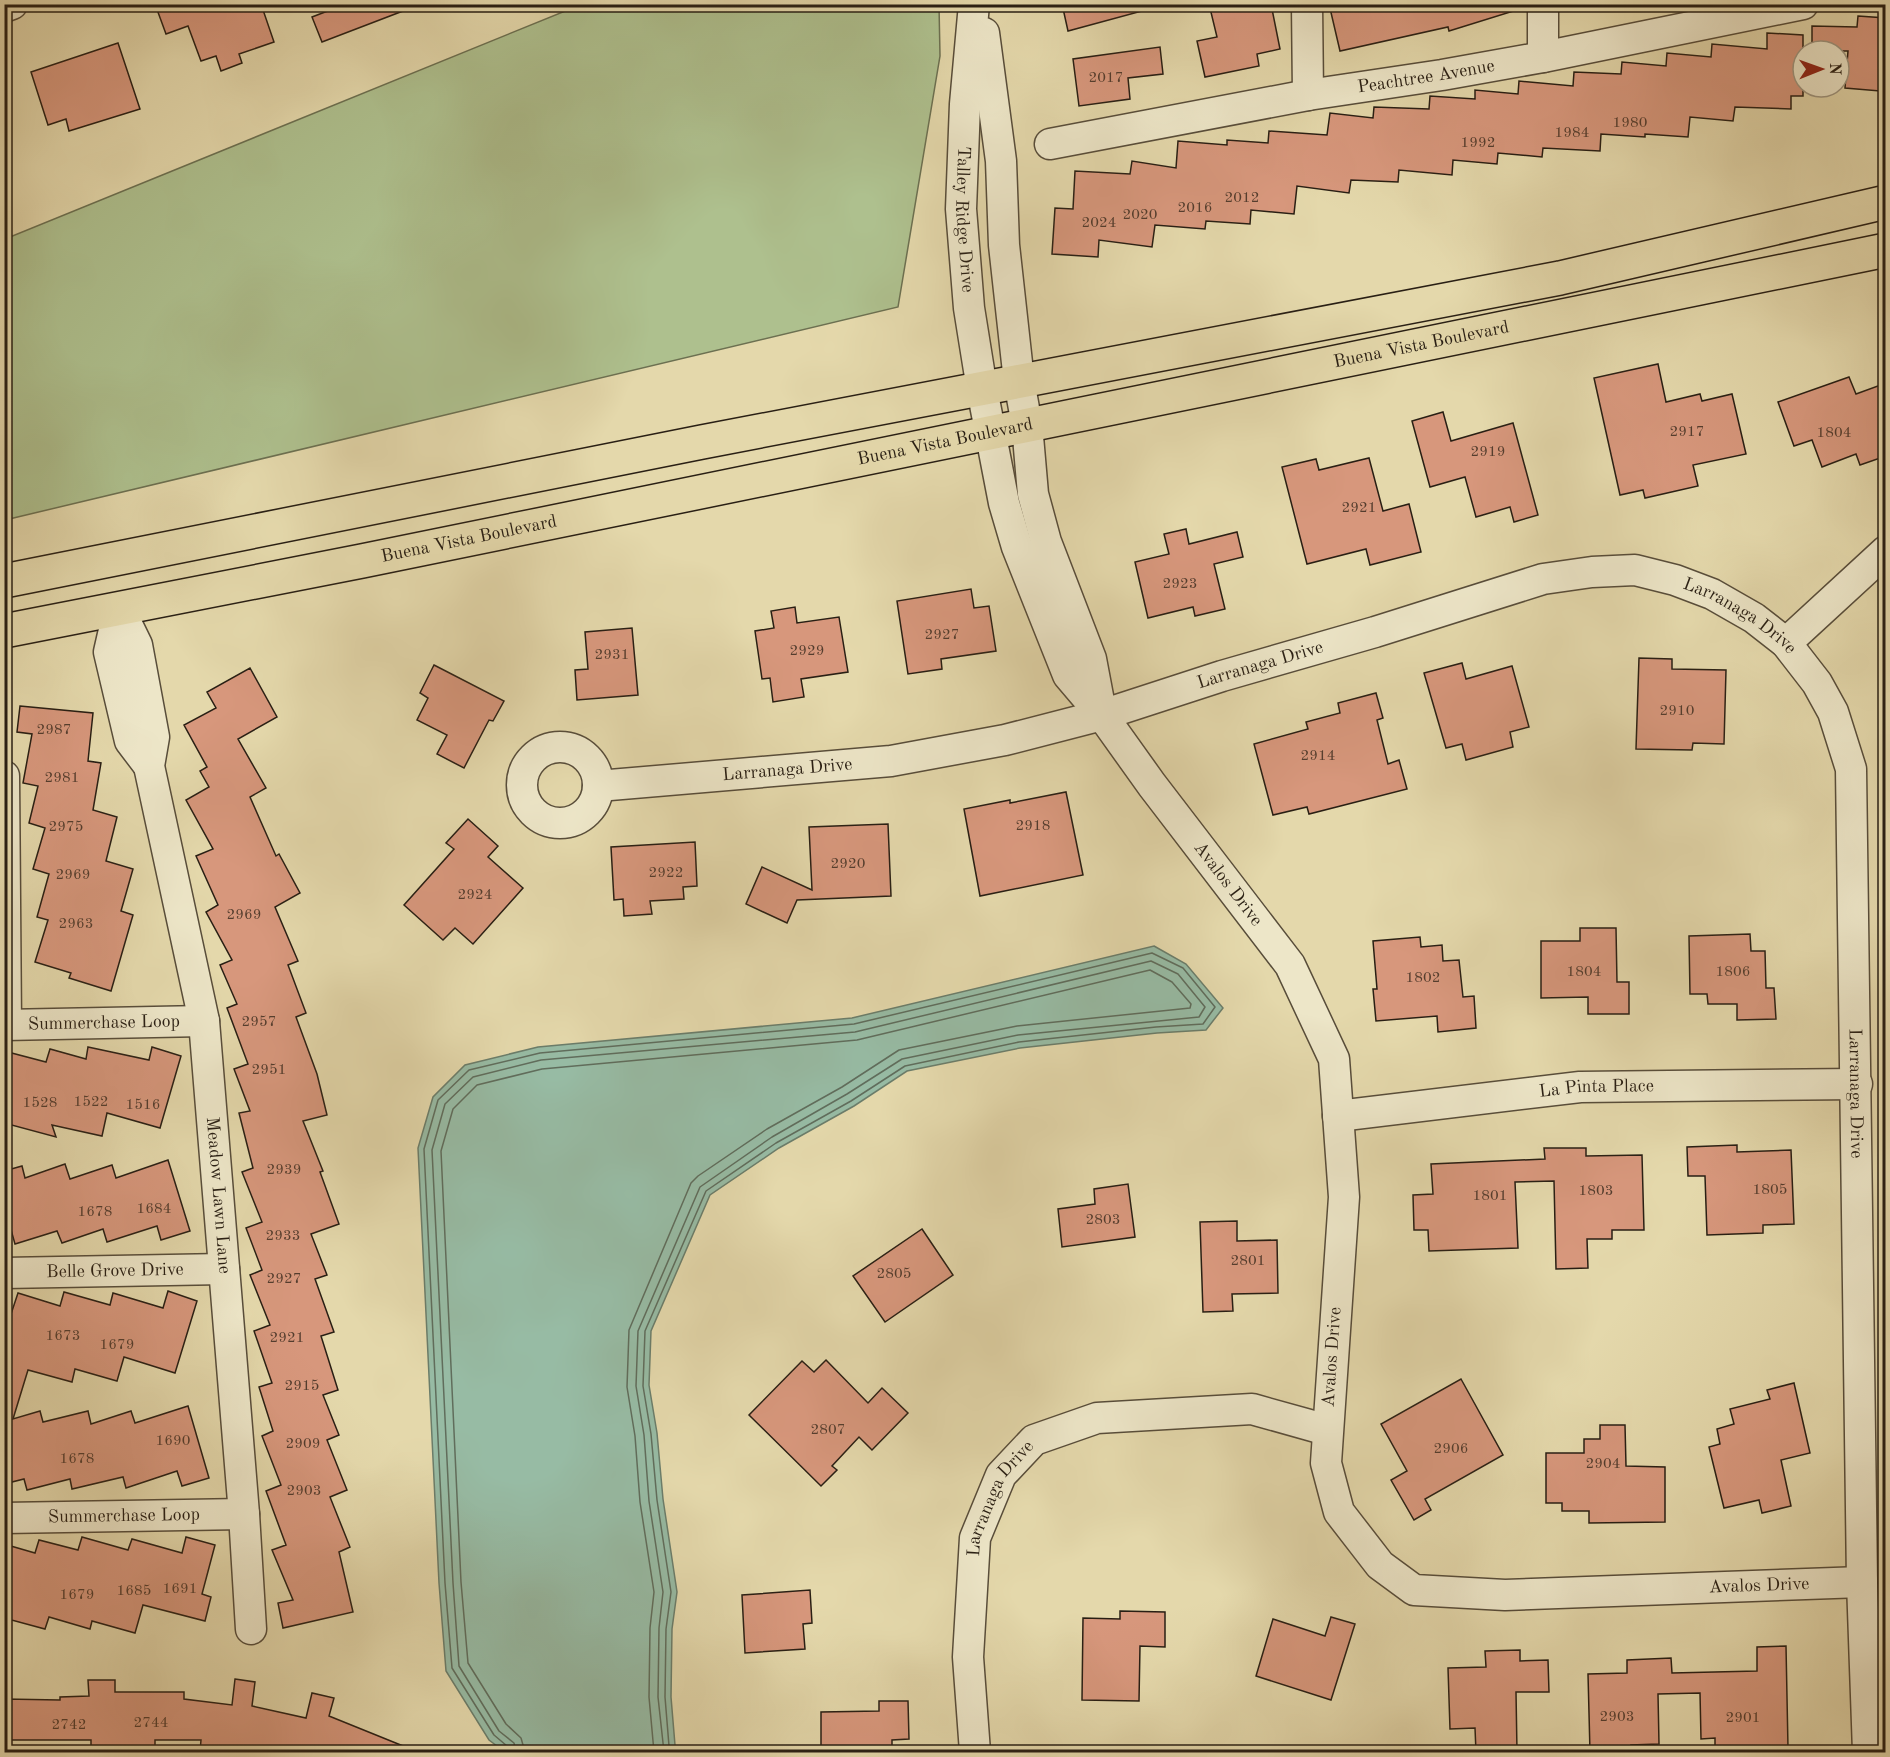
<svg xmlns="http://www.w3.org/2000/svg" width="1890" height="1757" font-family="'Old Standard TT',serif">
  <style>
    .green { fill: #aec08e; stroke: #6c7051; stroke-width: 1.5 }
    .water { fill: #97bba4; stroke: #6b7d6a; stroke-width: 1.5 }
    .lines { fill: none; stroke-linecap: round; stroke-linejoin: round }
    .shore { stroke: #606d5c; stroke-width: 1.5 }
    .building { fill: #d7977c; stroke: #291f14; stroke-width: 1.5 }
    .minor-casing { stroke: #584d3a; stroke-width: 33 }
    .major-casing { stroke: #291f14; stroke-width: 36 }
    .minor { stroke: #ede6c8; stroke-width: 30 }
    .major { stroke: #e4d8ab; stroke-width: 33 }
    .labels { text-anchor: middle; dominant-baseline: central; stroke-width: 6; stroke-linejoin: round; paint-order: stroke }
    .number-label { font-size: 15px; fill: #543d2e }
    .street-label { font-size: 18px; fill: #291f14; stroke: #ede6c8 }
  </style>
  <rect width="100%" height="100%" fill="#e4d8ab"/>
  <filter id="stains"><feTurbulence type="fractalNoise" baseFrequency=".00333" numOctaves="4"/><feColorMatrix values="0 0 0 0 .2 0 0 0 0 .09 0 0 0 0 .02 0 0 0 .5 -.17"/></filter>
  <radialGradient id="worn" r=".72"><stop offset=".6" stop-color="#630" stop-opacity="0"/><stop offset="1" stop-color="#630" stop-opacity=".3"/></radialGradient>
  <polygon class="green" points="580,5 939,5 940,56 898,307 5,520 5,239"/>
  <polygon class="water" points="1154,946 1186,964 1223,1008 1206,1030 1157,1033 1020,1048 907,1071 854,1106 779,1148 710,1195 651,1331 649,1385 657,1433 663,1499 677,1592 672,1629 671,1697 675,1745 680,1752 505,1752 489,1740 446,1671 439,1583 418,1148 433,1097 465,1065 538,1047 852,1018"/>
  <g class="lines">
    <g class="shore">
      <polyline points="508,1752 507,1746 494,1735 452,1668 445,1583 424,1149 438,1100 469,1070 540,1053 854,1024 1152,953 1183,968 1215,1007 1203,1024 1156,1027 1019,1042 905,1066 851,1101 776,1143 706,1191 645,1331 643,1386 651,1434 657,1500 671,1592 666,1629 665,1697 669,1746 673,1752"/>
      <polyline points="516,1752 514,1743 499,1731 459,1666 453,1583 432,1150 445,1104 473,1077 541,1060 855,1032 1151,961 1178,974 1205,1007 1199,1017 1018,1035 902,1059 847,1094 772,1137 700,1187 638,1331 636,1386 644,1435 649,1501 663,1592 659,1628 658,1697 664,1752"/>
      <polyline points="525,1752 521,1738 506,1724 468,1663 461,1582 441,1151 453,1109 477,1085 542,1069 857,1040 1150,970 1172,982 1191,1004 1190,1008 1017,1026 899,1050 842,1087 767,1129 698,1176 691,1183 629,1330 627,1387 635,1436 640,1502 654,1592 650,1628 649,1697 654,1752"/>
    </g>
  </g>
  <g class="building">
    <polygon points="155,4 261,4 274,42 239,54 242,63 221,71 216,56 201,61 188,26 166,34"/>
    <polygon points="332,4 415,4 416,6 322,42 312,17 333,9"/>
    <polygon points="1062,4 1141,4 1142,11 1068,31"/>
    <polygon points="1209,4 1271,4 1280,49 1257,54 1259,66 1205,77 1197,41 1217,37"/>
    <polygon points="1329,4 1520,4 1520,9 1449,31 1448,27 1340,51"/>
    <polygon points="1858,16 1886,18 1880,91 1845,88 1848,51 1812,51 1812,26 1857,27"/>
    <polygon points="1767,33 1803,35 1803,96 1791,96 1791,109 1735,107 1733,121 1690,117 1688,137 1645,134 1645,137 1601,134 1600,151 1543,148 1542,157 1498,153 1497,164 1453,160 1452,175 1399,170 1398,182 1351,180 1349,193 1297,186 1294,214 1251,210 1250,224 1206,221 1205,229 1155,225 1152,247 1099,240 1098,257 1052,254 1055,208 1073,209 1075,171 1130,174 1132,161 1176,168 1178,141 1227,145 1227,140 1268,143 1269,131 1327,135 1330,113 1373,118 1374,107 1429,109 1430,96 1475,99 1475,90 1518,94 1519,81 1573,86 1574,72 1621,74 1622,62 1666,66 1667,53 1711,57 1712,44 1767,49"/>
    <polygon points="118,43 140,109 69,131 66,119 48,125 31,72"/>
    <polygon points="1160,47 1163,74 1128,78 1130,99 1079,106 1073,59"/>
    <polygon points="1658,364 1666,402 1700,394 1702,401 1732,394 1746,454 1693,465 1698,486 1645,498 1643,490 1620,495 1594,378"/>
    <polygon points="1849,377 1856,394 1886,383 1886,456 1860,465 1856,454 1822,467 1812,440 1794,446 1778,402"/>
    <polygon points="1443,412 1451,441 1513,423 1538,515 1514,522 1510,507 1476,517 1465,477 1430,487 1412,421"/>
    <polygon points="1369,458 1383,511 1409,504 1421,552 1370,565 1366,549 1307,564 1282,467 1316,459 1319,470"/>
    <polygon points="1186,529 1189,544 1237,532 1243,557 1214,564 1225,609 1195,616 1193,607 1148,618 1135,562 1169,554 1164,534"/>
    <polygon points="971,589 974,608 989,606 996,651 941,659 942,669 908,674 897,601"/>
    <polygon points="795,607 797,623 839,617 848,672 801,679 804,697 773,702 770,678 762,679 755,631 774,628 771,611"/>
    <polygon points="632,628 638,695 577,700 575,670 588,669 585,632"/>
    <polygon points="1639,658 1672,659 1672,669 1726,670 1724,744 1693,743 1692,750 1636,749"/>
    <polygon points="1462,663 1466,679 1512,666 1529,727 1510,732 1513,747 1466,760 1462,744 1446,748 1424,673"/>
    <polygon points="434,665 504,701 493,721 489,720 464,768 437,754 447,735 417,720 428,698 420,693"/>
    <polygon points="250,668 277,717 238,739 266,788 250,797 276,856 279,854 300,893 275,907 298,961 288,965 306,1013 296,1017 317,1074 327,1115 303,1121 323,1171 320,1172 339,1224 311,1234 327,1275 315,1279 334,1332 321,1336 338,1390 323,1395 339,1435 327,1440 347,1490 330,1497 350,1547 339,1552 353,1612 283,1628 278,1603 293,1600 272,1550 286,1545 266,1491 281,1485 262,1436 273,1431 259,1387 272,1383 254,1331 270,1325 250,1275 262,1270 246,1228 262,1222 242,1172 253,1168 239,1113 250,1111 234,1069 248,1064 227,1008 237,1004 220,965 232,960 206,912 218,905 196,856 213,849 186,800 209,787 200,771 207,767 184,725 216,708 207,692"/>
    <polygon points="1376,693 1383,718 1377,720 1388,764 1399,760 1407,789 1309,814 1307,807 1273,815 1254,744 1308,729 1306,722 1340,713 1338,703"/>
    <polygon points="20,706 93,713 88,761 101,763 93,810 117,817 106,861 133,869 121,911 133,915 111,991 69,978 71,973 35,962 48,920 37,917 49,874 33,869 45,828 29,823 38,786 23,783 32,734 17,732"/>
    <polygon points="1066,792 1083,875 980,896 964,809 1010,800 1010,803"/>
    <polygon points="468,819 498,846 488,857 523,888 473,944 455,928 443,940 404,905 454,849 446,843"/>
    <polygon points="888,824 891,896 797,900 787,923 746,904 762,867 812,890 809,827"/>
    <polygon points="695,842 697,886 683,887 684,899 650,901 652,914 624,916 623,899 614,900 611,847"/>
    <polygon points="1580,928 1616,928 1617,982 1629,982 1629,1014 1588,1014 1588,997 1541,998 1541,941 1580,941"/>
    <polygon points="1750,934 1751,951 1765,951 1766,988 1774,988 1776,1019 1737,1020 1737,1004 1708,1004 1707,994 1690,994 1689,936"/>
    <polygon points="1420,937 1421,947 1442,945 1443,961 1459,960 1463,997 1474,996 1476,1028 1438,1032 1437,1016 1376,1021 1373,989 1377,989 1373,941"/>
    <polygon points="88,1047 149,1060 152,1047 181,1056 160,1128 107,1113 102,1136 52,1125 56,1137 4,1123 4,1051 46,1062 50,1049 86,1059"/>
    <polygon points="1737,1145 1737,1152 1791,1150 1794,1224 1763,1225 1763,1233 1707,1235 1705,1176 1688,1176 1687,1147"/>
    <polygon points="1544,1148 1586,1148 1586,1156 1642,1155 1644,1230 1612,1230 1612,1239 1587,1239 1588,1268 1556,1269 1554,1181 1515,1182 1518,1248 1429,1251 1428,1230 1414,1230 1413,1195 1433,1194 1431,1164 1545,1159"/>
    <polygon points="168,1160 190,1231 161,1240 157,1226 107,1242 103,1229 62,1243 57,1231 15,1244 8,1219 4,1221 4,1171 22,1166 25,1178 65,1164 70,1179 112,1165 116,1178"/>
    <polygon points="1128,1184 1135,1237 1062,1247 1058,1209 1095,1204 1094,1189"/>
    <polygon points="1237,1221 1237,1241 1277,1240 1278,1293 1232,1294 1233,1311 1203,1312 1200,1222"/>
    <polygon points="922,1229 953,1275 885,1322 853,1276"/>
    <polygon points="168,1291 197,1301 175,1373 124,1357 117,1381 75,1369 72,1382 28,1370 13,1419 40,1411 43,1422 88,1411 91,1424 131,1411 135,1423 188,1406 209,1478 182,1486 177,1471 126,1488 123,1477 72,1489 70,1479 27,1490 24,1479 4,1484 4,1335 18,1293 60,1306 64,1292 110,1305 113,1293 163,1308"/>
    <polygon points="826,1360 868,1403 882,1388 908,1413 872,1450 859,1437 832,1466 837,1470 821,1486 749,1415 802,1361 814,1372"/>
    <polygon points="1461,1379 1503,1455 1425,1499 1431,1510 1414,1520 1391,1480 1407,1471 1381,1424"/>
    <polygon points="1794,1383 1810,1453 1781,1460 1791,1506 1762,1513 1759,1500 1724,1508 1709,1447 1720,1444 1717,1429 1734,1424 1730,1409 1770,1399 1767,1390"/>
    <polygon points="1600,1425 1625,1425 1626,1466 1665,1467 1665,1522 1589,1523 1589,1511 1562,1511 1562,1503 1546,1503 1546,1453 1584,1453 1584,1439 1600,1439"/>
    <polygon points="82,1537 128,1550 132,1539 182,1553 186,1537 215,1545 202,1594 211,1597 205,1621 143,1605 135,1633 92,1621 90,1629 49,1617 45,1629 4,1618 4,1544 35,1553 39,1540 78,1550"/>
    <polygon points="810,1590 812,1623 803,1624 805,1649 745,1653 742,1595"/>
    <polygon points="1120,1611 1165,1612 1165,1647 1140,1646 1139,1701 1082,1700 1083,1618 1120,1619"/>
    <polygon points="1331,1617 1355,1624 1331,1700 1256,1676 1273,1619 1325,1636"/>
    <polygon points="1786,1646 1788,1748 1715,1749 1715,1738 1701,1739 1700,1693 1658,1694 1659,1744 1631,1745 1632,1752 1590,1752 1588,1674 1627,1673 1627,1660 1671,1658 1672,1673 1757,1671 1757,1647"/>
    <polygon points="1520,1650 1520,1661 1548,1660 1549,1692 1516,1692 1517,1752 1476,1752 1475,1728 1450,1729 1448,1668 1486,1667 1485,1651"/>
    <polygon points="235,1679 255,1682 252,1706 306,1718 312,1693 334,1698 329,1716 418,1752 200,1752 201,1740 155,1740 155,1752 91,1752 91,1740 4,1740 4,1699 60,1700 60,1697 89,1696 88,1680 115,1680 115,1692 184,1692 184,1699 232,1705"/>
    <polygon points="879,1701 908,1701 909,1739 892,1740 892,1752 839,1752 839,1747 821,1747 821,1712 879,1711"/>
  </g>
  <g class="lines">
    <defs>
      <g id="minor">
        <path id="s1" d="M974,4L965,104L961,209L969,308L982,389L1004,503L1017,547L1068,675L1102,715L1152,785L1290,965L1334,1059L1344,1197L1326,1463L1339,1512L1380,1565L1414,1590L1505,1595L1862,1582"/>
        <polyline points="1307,4 1308,95"/>
        <polyline points="1543,4 1543,57"/>
        <polyline points="4,7 12,4"/>
        <polyline points="984,33 1001,161 1004,245 1019,381 1027,425 1033,494 1046,542 1091,659 1101,712"/>
        <path id="s2" d="M1050,144L1308,95L1442,75L1543,57L1803,4"/>
        <path id="s3" d="M119,608L137,645L154,737L149,766L204,1021L244,1514L251,1629"/>
        <polyline points="119,608 109,652 130,741 149,766"/>
        <polyline points="1786,643 1886,551"/>
        <circle cx="560" cy="785" r="38"/>
        <polyline points="4,776 6,1025"/>
        <path id="s4" d="M598,786L891,761L1005,740L1102,715L1222,676L1375,632L1543,579L1592,572L1635,570L1675,580L1712,594L1754,618L1786,643L1817,683L1833,712L1851,769L1862,1582L1868,1752"/>
        <path id="s5" d="M4,1025L204,1021"/>
        <path id="s6" d="M1338,1116L1580,1087L1857,1084"/>
        <path id="s7" d="M4,1273L224,1269"/>
        <path id="s8" d="M4,1518L244,1514"/>
        <path id="s9" d="M975,1752L968,1657L975,1538L1001,1475L1034,1440L1097,1418L1252,1409L1320,1428L1327,1432"/>
      </g>
      <g id="major">
        <polyline points="4,581 702,442 1560,278 1886,202"/>
        <path id="s10" d="M4,631L362,561L1886,250"/>
      </g>
    </defs>
    <use href="#minor" class="minor-casing"/>
    <use href="#major" class="major-casing"/>
    <use href="#minor" class="minor"/>
    <use href="#major" class="major"/>
  </g>
  <g class="labels">
    <g class="number-label">
      <text x="1106" y="78">2017</text>
      <text x="1630" y="123">1980</text>
      <text x="1572" y="133">1984</text>
      <text x="1478" y="143">1992</text>
      <text x="1242" y="198">2012</text>
      <text x="1195" y="208">2016</text>
      <text x="1140" y="215">2020</text>
      <text x="1099" y="223">2024</text>
      <text x="1687" y="432">2917</text>
      <text x="1834" y="433">1804</text>
      <text x="1488" y="452">2919</text>
      <text x="1359" y="508">2921</text>
      <text x="1180" y="584">2923</text>
      <text x="942" y="635">2927</text>
      <text x="807" y="651">2929</text>
      <text x="612" y="655">2931</text>
      <text x="1677" y="711">2910</text>
      <text x="54" y="730">2987</text>
      <text x="1318" y="756">2914</text>
      <text x="62" y="778">2981</text>
      <text x="1033" y="826">2918</text>
      <text x="66" y="827">2975</text>
      <text x="848" y="864">2920</text>
      <text x="666" y="873">2922</text>
      <text x="73" y="875">2969</text>
      <text x="475" y="895">2924</text>
      <text x="244" y="915">2969</text>
      <text x="76" y="924">2963</text>
      <text x="1584" y="972">1804</text>
      <text x="1733" y="972">1806</text>
      <text x="1423" y="978">1802</text>
      <text x="259" y="1022">2957</text>
      <text x="269" y="1070">2951</text>
      <text x="91" y="1102">1522</text>
      <text x="40" y="1103">1528</text>
      <text x="143" y="1105">1516</text>
      <text x="284" y="1170">2939</text>
      <text x="1770" y="1190">1805</text>
      <text x="1596" y="1191">1803</text>
      <text x="1490" y="1196">1801</text>
      <text x="154" y="1209">1684</text>
      <text x="95" y="1212">1678</text>
      <text x="1103" y="1220">2803</text>
      <text x="283" y="1236">2933</text>
      <text x="1248" y="1261">2801</text>
      <text x="894" y="1274">2805</text>
      <text x="284" y="1279">2927</text>
      <text x="63" y="1336">1673</text>
      <text x="287" y="1338">2921</text>
      <text x="117" y="1345">1679</text>
      <text x="302" y="1386">2915</text>
      <text x="828" y="1430">2807</text>
      <text x="173" y="1441">1690</text>
      <text x="303" y="1444">2909</text>
      <text x="1451" y="1449">2906</text>
      <text x="77" y="1459">1678</text>
      <text x="1603" y="1464">2904</text>
      <text x="304" y="1491">2903</text>
      <text x="180" y="1589">1691</text>
      <text x="134" y="1591">1685</text>
      <text x="77" y="1595">1679</text>
      <text x="1617" y="1717">2903</text>
      <text x="1743" y="1718">2901</text>
      <text x="151" y="1723">2744</text>
      <text x="69" y="1725">2742</text>
    </g>
    <g class="street-label">
      <text stroke="none"><textPath href="#s2" startOffset="382">Peachtree Avenue</textPath></text>
      <text stroke="none"><textPath href="#s1" startOffset="216">Talley Ridge Drive</textPath></text>
      <text stroke="none"><textPath href="#s10" startOffset="1446">Buena Vista Boulevard</textPath></text>
      <text stroke="none"><textPath href="#s10" startOffset="960">Buena Vista Boulevard</textPath></text>
      <text stroke="none"><textPath href="#s10" startOffset="474">Buena Vista Boulevard</textPath></text>
      <text stroke="none"><textPath href="#s4" startOffset="1180">Larranaga Drive</textPath></text>
      <text stroke="none"><textPath href="#s4" startOffset="676">Larranaga Drive</textPath></text>
      <text stroke="none"><textPath href="#s4" startOffset="190">Larranaga Drive</textPath></text>
      <text stroke="none"><textPath href="#s1" startOffset="950">Avalos Drive</textPath></text>
      <text stroke="none"><textPath href="#s5" startOffset="100">Summerchase Loop</textPath></text>
      <text stroke="none"><textPath href="#s6" startOffset="260">La Pinta Place</textPath></text>
      <text stroke="none"><textPath href="#s4" startOffset="1702">Larranaga Drive</textPath></text>
      <text stroke="none"><textPath href="#s3" startOffset="600">Meadow Lawn Lane</textPath></text>
      <text stroke="none"><textPath href="#s7" startOffset="111">Belle Grove Drive</textPath></text>
      <text transform="translate(1332 1357) rotate(-86)">Avalos Drive</text>
      <text stroke="none"><textPath href="#s9" startOffset="261">Larranaga Drive</textPath></text>
      <text stroke="none"><textPath href="#s8" startOffset="120">Summerchase Loop</textPath></text>
      <text stroke="none"><textPath href="#s1" startOffset="2066">Avalos Drive</textPath></text>
    </g>
  </g>
  <rect width="1890" height="1757" fill="none" stroke="#e4d8ab" stroke-width="24"/>
  <rect x="6" y="6" width="1878" height="1745" fill="none" stroke="#291f14" stroke-width="3"/>
  <rect x="12" y="12" width="1866" height="1733" fill="none" stroke="#291f14" stroke-width="1.5"/>
  <g transform="translate(1821 69) rotate(89)"><circle r="28" fill="#ede6c8" stroke="#9f9680" stroke-width="1.5"/>
  <path d="M0-4.5L10 22L0 15L-10 22Z" fill="#8f2418"/>
  <text y="-9" font-size="16" font-weight="bold" text-anchor="middle" fill="#291f14">N</text>
  </g>
  <rect width="100%" height="100%" filter="url(#stains)"/>
  <rect width="100%" height="100%" fill="url(#worn)"/>
</svg>
